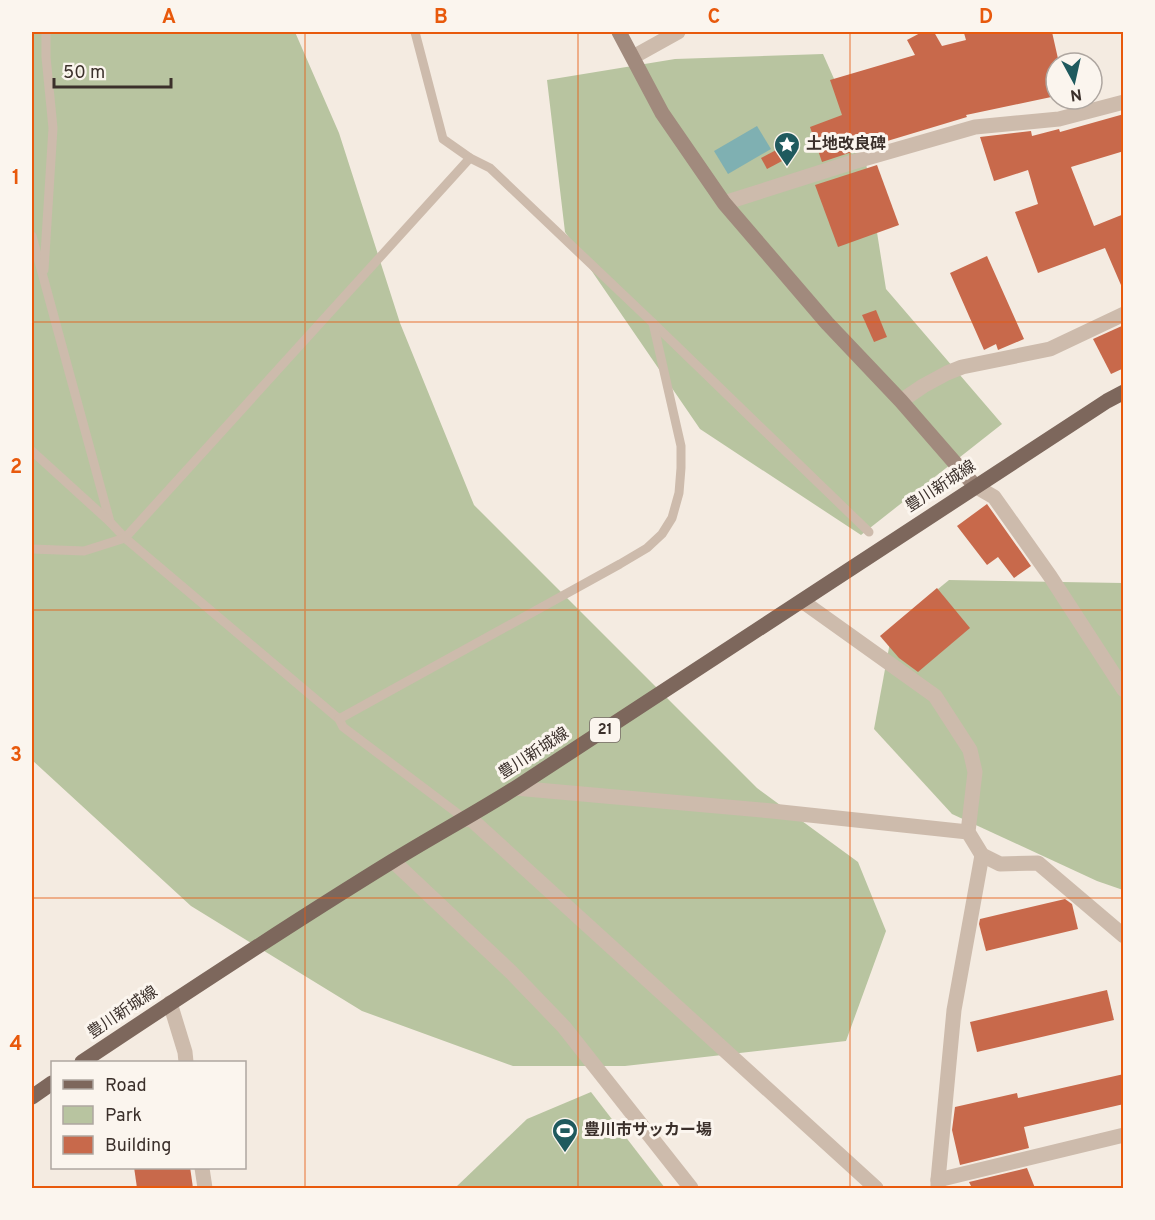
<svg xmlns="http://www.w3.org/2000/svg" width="1155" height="1220" font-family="Overpass,'Noto Sans JP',sans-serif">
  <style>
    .green { fill: #b8c4a0 }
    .water { fill: #7fb0b2 }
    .building { fill: #c8694b }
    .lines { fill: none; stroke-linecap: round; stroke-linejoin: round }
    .lane { stroke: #cdbbac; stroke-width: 9 }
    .street { stroke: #cdbbac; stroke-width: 15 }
    .secondary { stroke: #a18a7d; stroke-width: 15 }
    .primary { stroke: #7d675c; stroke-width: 15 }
    .grid { fill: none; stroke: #e8590c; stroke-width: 1.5; stroke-opacity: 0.55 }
    .labels { text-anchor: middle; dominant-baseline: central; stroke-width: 6; stroke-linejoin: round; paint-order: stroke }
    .shield { fill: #fbf5ee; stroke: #756b66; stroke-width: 1.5 }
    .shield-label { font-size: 15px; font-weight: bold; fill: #3b302b }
    .poi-label { font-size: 16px; font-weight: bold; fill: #3b302b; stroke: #fbf5ee; text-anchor: start }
    .street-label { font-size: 16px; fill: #3b302b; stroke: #fbf5ee }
    .neatline { fill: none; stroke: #e8590c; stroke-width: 2 }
    .grid-label { font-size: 20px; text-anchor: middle; font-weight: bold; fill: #e8590c }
  </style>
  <rect width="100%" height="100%" fill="#f4ebe1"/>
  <g class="green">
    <polygon points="32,32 295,32 339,133 400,323 474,505 757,788 858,862 886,931 846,1041 625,1066 513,1066 362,1011 191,906 32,760"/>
    <polygon points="823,54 863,144 886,289 1002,424 861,535 700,429 565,232 547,80 675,59"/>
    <polygon points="949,580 1123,583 1123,890 1097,881 952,814 874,729 893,626"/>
    <polygon points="591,1092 665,1188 455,1188 527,1119"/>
  </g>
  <polygon class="water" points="757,126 771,149 728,174 714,151"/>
  <g class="building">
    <polygon points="922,32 934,32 942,46 966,40 964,33 973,32 1052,32 1059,63 1056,63 1056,96 966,115 967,117 874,145 872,135 848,143 852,152 822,162 810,127 842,115 830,80 915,55 907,40"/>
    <polygon points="1124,114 1124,151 1071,167 1094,226 1124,214 1124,292 1105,248 1038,273 1015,212 1038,204 1028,170 994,181 980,137 1031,131 1032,136 1059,129 1060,132"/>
    <polygon points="778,149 784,160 767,169 761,158"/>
    <polygon points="877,165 899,225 838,247 815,185"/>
    <polygon points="987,256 1024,339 998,350 996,344 984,350 950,273"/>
    <polygon points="876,310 887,337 874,342 862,315"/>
    <polygon points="1124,325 1124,368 1111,374 1093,339"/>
    <polygon points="987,504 1031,566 1014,578 998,557 987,565 957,526"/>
    <polygon points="937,588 970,628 918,672 899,658 880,636"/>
    <polygon points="1065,899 1072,904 1078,929 986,951 979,924 980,919"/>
    <polygon points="1107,990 1114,1020 977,1052 970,1022"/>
    <polygon points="1124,1074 1124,1104 1024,1127 1029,1148 960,1165 952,1130 955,1107 1017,1093 1018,1098"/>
    <polygon points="134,1167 190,1167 193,1188 137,1188"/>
    <polygon points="1027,1168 1035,1188 972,1188 969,1182"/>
  </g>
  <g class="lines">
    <g class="lane">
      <polyline points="415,32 443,139 470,158 490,168 653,323 869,532"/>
      <polyline points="32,236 110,522"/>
      <polyline points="44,270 53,128 46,57 46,32"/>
      <polyline points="32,451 110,522 125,538 339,719 343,727 465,819"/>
      <polyline points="32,549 84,551 125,538 470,158"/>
      <polyline points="339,719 620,564 647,548 662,534 672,518 679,493 681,468 681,446 653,323"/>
    </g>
    <g class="street">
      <polyline points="633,57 678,32"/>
      <polyline points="724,203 853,162 975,127 1059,119 1124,102"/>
      <polyline points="901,401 923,386 947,373 962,367 1050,349 1124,314"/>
      <polyline points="975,486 994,497 1050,576 1124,690"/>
      <polyline points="802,601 935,696 970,750 975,772 968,832 982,855 1000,864 1038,863 1124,936"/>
      <polyline points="515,788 772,811 968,832"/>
      <polyline points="465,819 472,820 876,1188"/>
      <polyline points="393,861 511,972 564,1027 691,1188"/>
      <polyline points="170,1003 185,1052 186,1062"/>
      <polyline points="202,1168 205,1188"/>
      <polyline points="938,1180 1124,1135"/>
      <polyline points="938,1188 938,1180 954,1010 982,855"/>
    </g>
    <polyline class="secondary" points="619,32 662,113 724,203 827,323 901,401 975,486"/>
    <g class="primary">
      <path d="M82,1062C184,994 287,926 391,862C433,836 476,813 517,787C715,659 910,528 1107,401L1124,392"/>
      <polyline points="32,1097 52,1083"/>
    </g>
  </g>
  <path class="grid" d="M305,32V1188M578,32V1188M850,32V1188M32,322H1124M32,610H1124M32,898H1124"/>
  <defs>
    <symbol id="sight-pin" viewBox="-11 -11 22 30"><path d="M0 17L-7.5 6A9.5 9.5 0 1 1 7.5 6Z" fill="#1f5a5e" stroke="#fbf5ee"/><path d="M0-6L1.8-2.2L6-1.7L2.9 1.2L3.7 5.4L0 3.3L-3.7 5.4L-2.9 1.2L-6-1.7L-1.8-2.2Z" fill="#fff"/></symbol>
    <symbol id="stadium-pin" viewBox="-11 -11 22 30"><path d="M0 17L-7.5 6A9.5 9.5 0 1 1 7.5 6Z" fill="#1f5a5e" stroke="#fbf5ee"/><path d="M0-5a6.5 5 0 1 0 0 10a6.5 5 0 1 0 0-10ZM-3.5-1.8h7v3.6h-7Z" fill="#fff"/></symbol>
  </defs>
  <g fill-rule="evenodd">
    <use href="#sight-pin" x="772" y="130" width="30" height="40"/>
    <use href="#stadium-pin" x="550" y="1116" width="30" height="40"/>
  </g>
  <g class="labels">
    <rect class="shield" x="590" y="718" width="30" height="24" rx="4.5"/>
    <g class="shield-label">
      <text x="605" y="730">21</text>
    </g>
    <g class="poi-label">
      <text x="806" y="145">土地改良碑</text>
      <text x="584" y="1131">豊川市サッカー場</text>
    </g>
    <g class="street-label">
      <text transform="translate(941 487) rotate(-33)">豊川新城線</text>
      <text transform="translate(534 754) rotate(-33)">豊川新城線</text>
      <text transform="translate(123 1013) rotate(-34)">豊川新城線</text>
    </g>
  </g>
  <rect width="1155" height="1220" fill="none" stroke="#fbf5ee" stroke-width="66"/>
  <rect x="51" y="1061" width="195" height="108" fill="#fbf5ee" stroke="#aea6a0" stroke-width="1.5"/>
  <rect x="63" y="1080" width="30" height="9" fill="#7d675c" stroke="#aea6a0" stroke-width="1.5"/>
  <text x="105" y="1091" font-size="18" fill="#3b302b">Road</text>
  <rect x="63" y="1106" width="30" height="18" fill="#b8c4a0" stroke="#aea6a0" stroke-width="1.5"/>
  <text x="105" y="1121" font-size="18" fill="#3b302b">Park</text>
  <rect x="63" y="1136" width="30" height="18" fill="#c8694b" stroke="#aea6a0" stroke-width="1.5"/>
  <text x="105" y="1151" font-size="18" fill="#3b302b">Building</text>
  <g transform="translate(1074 81) rotate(172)"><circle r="28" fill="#fbf5ee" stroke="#aea6a0" stroke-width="1.5"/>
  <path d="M0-4.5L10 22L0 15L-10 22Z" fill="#1f5a5e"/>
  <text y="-9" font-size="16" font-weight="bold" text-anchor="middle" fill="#3b302b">N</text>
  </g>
  <path d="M54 78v9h117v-9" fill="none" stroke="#3b302b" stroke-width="3"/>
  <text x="63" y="78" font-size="18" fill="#3b302b" stroke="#fbf5ee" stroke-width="4.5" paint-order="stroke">50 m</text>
  <rect x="33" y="33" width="1089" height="1154" class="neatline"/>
  <g class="grid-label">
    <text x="169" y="23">A</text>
    <text x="441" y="23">B</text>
    <text x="714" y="23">C</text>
    <text x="986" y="23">D</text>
    <text x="16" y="184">1</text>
    <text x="16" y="473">2</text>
    <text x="16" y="761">3</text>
    <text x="16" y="1050">4</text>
  </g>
</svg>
